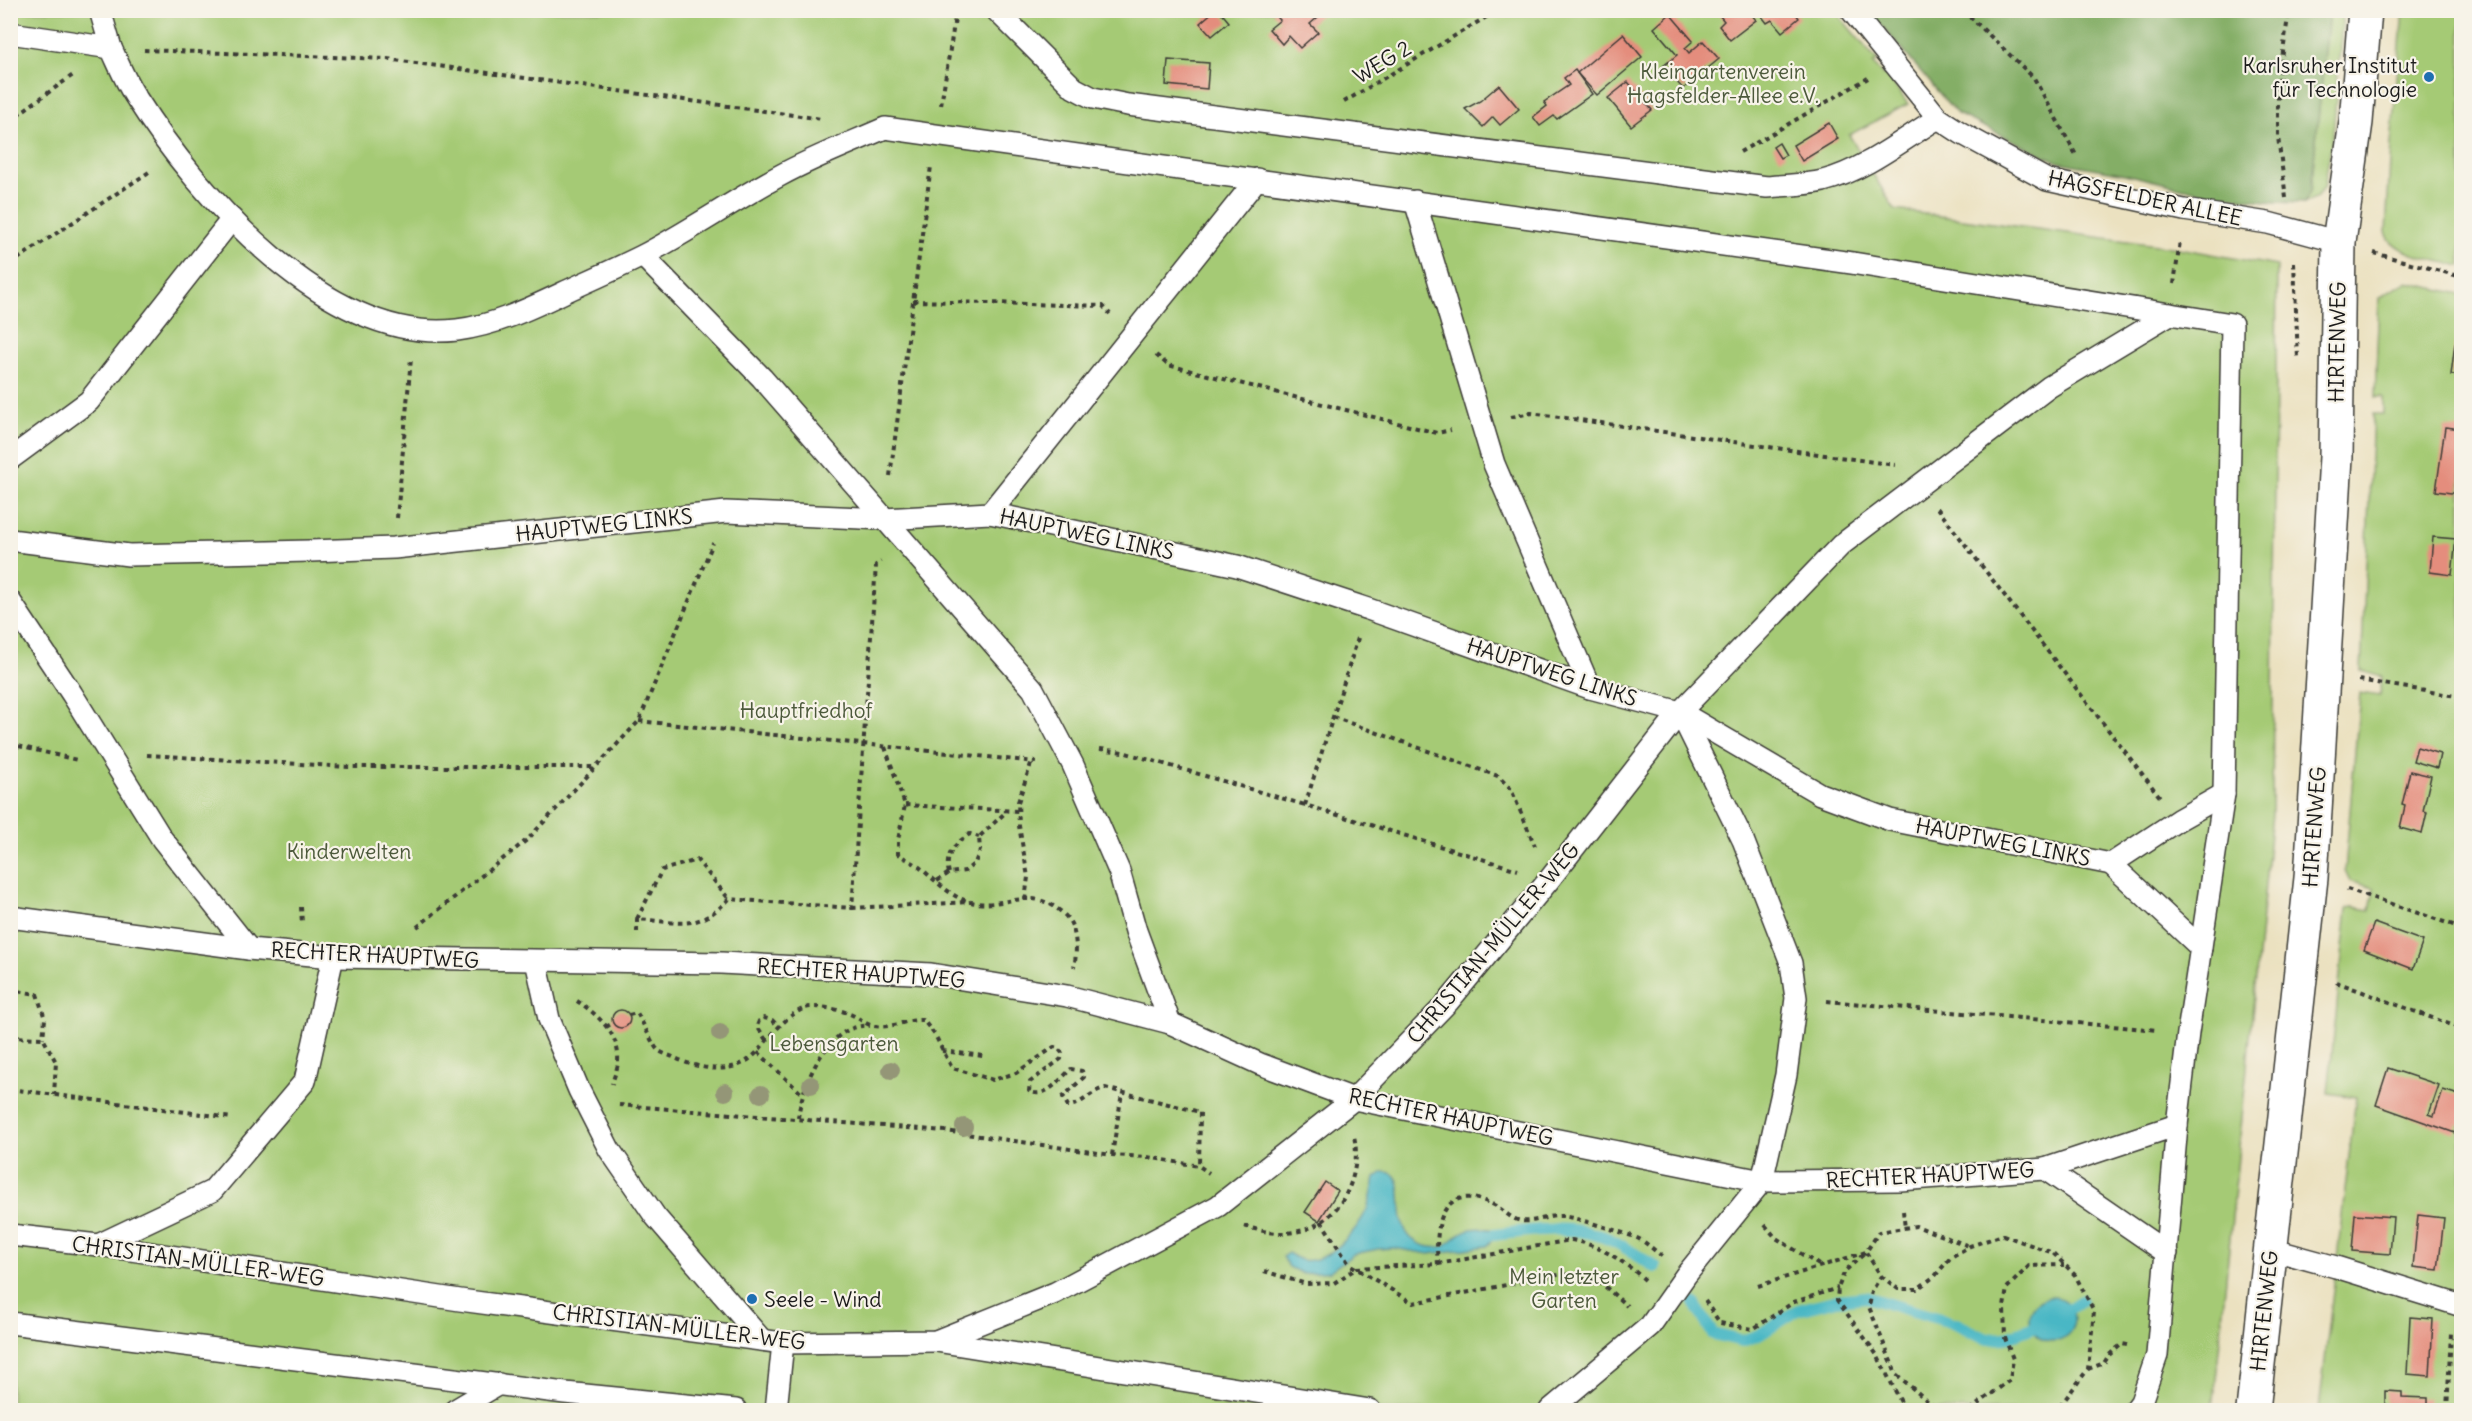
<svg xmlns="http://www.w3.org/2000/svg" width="2472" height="1421" font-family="Delius,sans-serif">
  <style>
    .green { fill: #a5ca75; stroke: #607348; stroke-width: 1.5 }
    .forest { fill: #84ae66; stroke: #506541; stroke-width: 1.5 }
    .water { fill: #4ab7c5; stroke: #336a70; stroke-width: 1.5 }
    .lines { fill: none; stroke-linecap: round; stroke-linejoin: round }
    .stream { stroke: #4ab7c5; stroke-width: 12 }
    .building { fill: #e48d7d }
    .service-casing { stroke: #3b3a35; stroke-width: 24 }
    .tertiary-casing { stroke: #3b3a35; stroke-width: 36 }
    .path { stroke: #3b3a35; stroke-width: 4; stroke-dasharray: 4.5 4.5; stroke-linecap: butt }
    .service { stroke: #fff; stroke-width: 21 }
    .tertiary { stroke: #fff; stroke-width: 33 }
    .tree { fill: #949677 }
    .poi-dot { fill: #1f6fb2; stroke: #f7f3e8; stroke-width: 2 }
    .labels { text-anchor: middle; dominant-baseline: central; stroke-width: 4.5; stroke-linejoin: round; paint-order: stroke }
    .street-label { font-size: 21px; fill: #1c1c1c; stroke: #f7f3e8 }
    .poi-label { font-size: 21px; fill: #1c1c1c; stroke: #f7f3e8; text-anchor: end }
    .park-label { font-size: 21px; fill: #4c593b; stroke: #f7f3e8 }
  </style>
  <rect width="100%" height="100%" fill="#f7f3e8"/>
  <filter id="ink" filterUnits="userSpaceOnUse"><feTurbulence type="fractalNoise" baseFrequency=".0167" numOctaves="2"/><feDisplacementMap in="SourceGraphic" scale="12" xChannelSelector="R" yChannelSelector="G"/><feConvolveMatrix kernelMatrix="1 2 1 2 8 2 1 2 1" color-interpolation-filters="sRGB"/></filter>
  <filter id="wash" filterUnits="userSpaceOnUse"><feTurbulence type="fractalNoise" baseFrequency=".008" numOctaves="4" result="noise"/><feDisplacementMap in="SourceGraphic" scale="24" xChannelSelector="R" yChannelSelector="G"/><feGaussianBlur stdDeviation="1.35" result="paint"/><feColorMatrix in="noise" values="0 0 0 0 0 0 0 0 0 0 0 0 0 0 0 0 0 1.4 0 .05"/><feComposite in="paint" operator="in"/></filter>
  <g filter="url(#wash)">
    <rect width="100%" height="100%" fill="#ebe1c0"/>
    <g class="green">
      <polygon points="10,11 1835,11 1877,61 1873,64 1883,76 1886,74 1908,104 1849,135 1895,210 2179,248 2277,266 2272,814 2213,1410 11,1410"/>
      <polygon points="2329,11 2343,11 2333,134 2324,188 2317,197 2304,203 2311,189"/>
      <path d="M2403,11H2461V266C2440,261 2392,255 2386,232L2391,144Z"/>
      <polygon points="2406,282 2461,294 2461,1410 2319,1410 2356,1097 2328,1093 2347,908 2353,907 2370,910 2374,888 2350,881 2345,870 2360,693 2380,696 2382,677 2361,671 2373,414 2383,414 2383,397 2375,397 2379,298"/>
    </g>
    <polygon class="forest" points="1869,11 2329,11 2311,189 2304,203 2274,202 2206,193 2120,173 2058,162 1957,114"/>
    <g class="water">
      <path d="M1383,1172C1412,1170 1391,1217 1410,1237C1418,1245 1433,1250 1444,1246C1452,1242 1458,1233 1467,1230C1475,1227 1483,1228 1490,1229L1494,1239L1487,1246L1429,1254L1393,1248L1378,1249L1354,1254L1330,1271L1303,1274L1289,1267L1282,1257L1288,1253C1292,1255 1297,1259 1301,1260C1328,1265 1357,1231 1367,1209C1371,1199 1373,1188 1375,1178Z"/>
      <circle cx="2052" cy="1319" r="22"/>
    </g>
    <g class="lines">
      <g class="stream">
        <path d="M1494,1235C1534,1230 1578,1223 1615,1242C1629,1249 1642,1259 1655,1267"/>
        <polyline points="1694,1303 1713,1334 1742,1341 1759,1335 1798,1310 1837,1300 1866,1297 1957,1324 1987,1339 2005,1338 2031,1328"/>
        <polyline points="2069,1309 2081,1301"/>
      </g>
    </g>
    <g id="blocks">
      <g class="building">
        <polygon points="1215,10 1219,10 1229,22 1212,36 1200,23"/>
        <polygon points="1275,10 1326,10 1310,24 1318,32 1300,48 1289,36 1282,44 1269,29 1280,20 1273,13"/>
        <polygon points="1715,10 1737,10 1741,14 1748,10 1756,20 1730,40 1719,26 1724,21"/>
        <polygon points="1757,10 1793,10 1799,18 1782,32 1772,20 1767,23"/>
        <polygon points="1670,14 1693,41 1685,48 1689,53 1703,41 1719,59 1683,89 1663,66 1677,55 1654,28"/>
        <polygon points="1623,34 1642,57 1597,95 1577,73"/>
        <polygon points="1168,60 1209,63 1207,89 1166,85"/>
        <polygon points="1575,70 1592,94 1557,119 1554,116 1540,126 1533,117 1547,106 1544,102 1569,85 1564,78"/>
        <polygon points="1628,82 1652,110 1631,126 1608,98"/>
        <polygon points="1499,85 1519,109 1500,125 1493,117 1483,127 1465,109 1480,101"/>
        <polygon points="1829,123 1838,139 1802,161 1793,145"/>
        <polygon points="1779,143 1786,155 1780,158 1773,147"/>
        <polygon points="2455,343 2462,344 2462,376 2451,375"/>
        <polygon points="2445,427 2462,429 2459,494 2436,491"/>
        <polygon points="2433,537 2456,539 2452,575 2430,572"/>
        <polygon points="2417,747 2440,754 2437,768 2413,761"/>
        <polygon points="2410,771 2431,776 2423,811 2427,812 2422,834 2400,828 2405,806 2402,805"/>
        <polygon points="2374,923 2423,941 2413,969 2364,950"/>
        <circle cx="621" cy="1019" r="9"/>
        <polygon points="2388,1068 2439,1085 2429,1114 2434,1116 2443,1090 2462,1096 2462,1125 2458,1124 2455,1133 2376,1105"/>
        <polygon points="1325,1182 1338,1191 1319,1221 1305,1212"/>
        <polygon points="2355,1214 2393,1217 2390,1254 2352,1251"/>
        <polygon points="2418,1215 2444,1218 2438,1270 2413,1267"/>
        <polygon points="2410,1317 2433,1319 2430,1376 2407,1374"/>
        <polygon points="2385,1391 2402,1392 2402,1397 2428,1398 2428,1410 2385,1410"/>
      </g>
    </g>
  </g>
  <g filter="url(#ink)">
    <use href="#blocks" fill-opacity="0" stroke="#3b3a35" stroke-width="1.5"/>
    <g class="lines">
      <defs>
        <g id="service">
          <polyline points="100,10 111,48"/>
          <path d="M996,10L1074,88L1093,98L1128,105L1767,187C1786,185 1806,185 1823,181C1865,170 1902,140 1938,118"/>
          <polyline points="1851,10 1938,118 1961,133 2047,180 2184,210 2268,223 2339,242"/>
          <path d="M10,33L111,48C119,65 126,83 137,99C198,196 329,345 457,330C497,325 533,307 569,290C593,279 618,268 642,256C690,231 734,200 781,175C814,157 851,143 885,128L1852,263L2232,324L2224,794L2188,1033L2177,1125L2157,1355L2141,1402L2135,1410"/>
          <polyline points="1415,201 1494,464 1590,688"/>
          <polyline points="643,256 762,378 1033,689 1073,765 1119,871 1136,931 1170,1023"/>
          <polyline points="10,459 89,401 232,219"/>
          <polyline points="990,513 1257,179"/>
          <polyline points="10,540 129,555 310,551 394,548 726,512 884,519 990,513 1237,566 1368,609 1590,688 1680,712 1820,794 1890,820 2111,864 2178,820 2224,794"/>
          <polyline points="10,601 72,694 162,839 249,949"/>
          <polyline points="2111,864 2201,948"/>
          <polyline points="10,917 249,949 333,957 721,963 931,974 1067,996 1170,1023 1260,1064 1354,1099 1762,1181 1900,1180 2045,1169"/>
          <polyline points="536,961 549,1019 579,1090 609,1149 655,1216 761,1339"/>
          <polyline points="10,1235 98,1245 460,1300 783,1343 936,1341 1055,1293 1218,1206 1354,1099 1448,1002 1549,880 1680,712"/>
          <polyline points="98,1245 212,1191 305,1081 333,957"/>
          <polyline points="2270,1249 2336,1267 2462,1306"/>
          <polyline points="2167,1253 2045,1169 2177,1125"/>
          <polyline points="10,1323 565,1393 736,1410"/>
          <polyline points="936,1341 1370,1410"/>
          <polyline points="455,1410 499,1384"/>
          <polyline points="776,1410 783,1343"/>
          <polyline points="1550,1410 1650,1326 1686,1275 1762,1181 1786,1075 1796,998 1791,963 1743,840 1680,712 1841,545 2049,387 2170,314"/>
        </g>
        <polyline id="tertiary" points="2253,1410 2311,878 2336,457 2339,242 2356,122 2365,10"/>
      </defs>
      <use href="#service" class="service-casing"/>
      <use href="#tertiary" class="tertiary-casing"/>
      <g class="path">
        <polyline points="1963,10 2034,78 2076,155"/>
        <polyline points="144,50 387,59 822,119"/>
        <polyline points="1344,102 1498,10"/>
        <polyline points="941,105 955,18 962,10"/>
        <polyline points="10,120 73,75"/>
        <polyline points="1740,152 1868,78"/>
        <polyline points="2286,198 2278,137 2278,87 2289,10"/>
        <polyline points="2374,253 2462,277"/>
        <polyline points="2294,262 2298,359"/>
        <polyline points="10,264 152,170"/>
        <polyline points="2174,284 2180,241"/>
        <polyline points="913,301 1103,306 1110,314"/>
        <polyline points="1156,355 1168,365 1437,433 1451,430"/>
        <polyline points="1511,417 1531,413 1895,465"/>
        <polyline points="890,476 931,166"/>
        <polyline points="1937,508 2160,797"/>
        <polyline points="397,518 411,358"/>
        <polyline points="1358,638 1305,805 1518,870"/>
        <polyline points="2359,680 2462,697"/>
        <polyline points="1333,717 1498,776 1511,789 1535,846"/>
        <polyline points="639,721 1036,762"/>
        <polyline points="10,744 77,760"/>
        <path d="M885,747L905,805L898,840V854C905,859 912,861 918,866C933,878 951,898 971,902C991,907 1012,898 1031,899C1045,899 1063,910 1070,922C1077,934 1077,954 1074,967"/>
        <polyline points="1100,749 1123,752 1305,805"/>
        <polyline points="147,755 350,767 595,767"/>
        <polyline points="905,805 1018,811"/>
        <path d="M949,873C944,855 955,843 970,834L979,837"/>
        <polyline points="937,881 949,873 965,871 975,863 980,850 979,837 1007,811"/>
        <polyline points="2347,889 2462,928"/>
        <polyline points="1025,900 1028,877 1019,826 1018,802 1032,761"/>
        <polyline points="301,907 302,924"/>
        <polyline points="852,908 970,902"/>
        <polyline points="637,919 662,870 697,860 729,899"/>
        <polyline points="417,927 528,839 639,721 713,543"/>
        <path d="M637,932V919C680,922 697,932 729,899L852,908L876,565L881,562"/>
        <polyline points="2336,982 2462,1029"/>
        <polyline points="10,990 37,994 45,1019 43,1038"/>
        <path d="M577,1001C597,1014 620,1034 618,1061C618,1068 614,1076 612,1084"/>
        <polyline points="1827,1001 2157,1030"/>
        <path d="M629,1015L637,1013C642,1021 653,1045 657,1049C660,1053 669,1055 673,1057C700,1070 736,1077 758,1051C771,1036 785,1016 805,1008C815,1005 840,1009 850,1014C858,1017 866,1025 874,1026C892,1029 906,1019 923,1020L935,1035L952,1068L993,1080L1016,1073L1054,1047L1058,1048L1062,1053L1061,1059L1030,1082L1029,1091C1045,1100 1059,1080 1071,1069L1082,1071L1084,1077L1063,1097L1068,1106C1083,1105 1090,1091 1105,1088L1200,1112L1199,1166"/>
        <polyline points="606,1027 613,1023"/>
        <polyline points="10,1037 43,1038 56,1062 54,1095"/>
        <polyline points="766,1040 757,1026 759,1021 764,1018 772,1020 779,1027"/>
        <polyline points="942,1051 983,1056"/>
        <polyline points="758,1052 802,1094"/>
        <polyline points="10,1089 232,1118"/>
        <polyline points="619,1105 945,1131 1112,1155 1147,1157 1199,1166 1209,1173"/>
        <path d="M798,1118C802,1084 828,1022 870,1026"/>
        <polyline points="1112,1155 1122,1093"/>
        <polyline points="1903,1211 1905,1228"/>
        <polyline points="1321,1221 1349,1264 1413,1303 1563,1274 1600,1282 1627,1306"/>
        <polyline points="1765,1225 1776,1238 1819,1265"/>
        <path d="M1244,1226C1261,1231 1276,1235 1294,1232C1339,1226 1363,1177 1354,1136"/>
        <path d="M1438,1264L1571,1240C1598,1244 1624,1261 1645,1280"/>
        <path d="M1264,1271L1306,1284L1334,1283L1357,1268L1438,1264C1434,1224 1442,1180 1494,1205C1503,1209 1510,1219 1521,1221C1534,1223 1549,1215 1562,1216C1574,1217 1625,1233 1637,1238C1646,1242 1655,1251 1663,1257"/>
        <polyline points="1881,1276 1898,1289 1917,1289 1935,1276 1951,1257 1970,1246 2003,1235 2053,1253 2075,1275 2094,1311 2088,1369 2057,1410"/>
        <polyline points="1758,1286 1866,1252 1879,1232 1916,1226 1969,1246"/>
        <polyline points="1705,1301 1720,1323 1753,1329 1794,1302 1838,1288"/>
        <polyline points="2088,1369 2104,1363 2109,1355 2122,1344 2127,1345"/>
        <polyline points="1905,1410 1877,1355 1837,1300 1838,1288 1845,1271 1866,1252 1881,1276 1872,1291 1869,1307 1896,1374 1938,1410"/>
        <polyline points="1970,1410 2010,1380 2013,1359 2005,1338 2004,1307 2007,1288 2029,1266 2064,1265"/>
        <polyline points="2447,1410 2451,1333"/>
      </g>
      <use href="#service" class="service"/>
      <use href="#tertiary" class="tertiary"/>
    </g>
    <g class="tree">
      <circle cx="720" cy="1033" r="9"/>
      <circle cx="891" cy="1070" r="9"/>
      <circle cx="811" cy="1085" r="9"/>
      <circle cx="725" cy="1092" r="9"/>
      <circle cx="761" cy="1094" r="9"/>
      <circle cx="964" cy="1127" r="9"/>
    </g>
  </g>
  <g class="poi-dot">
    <circle cx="2429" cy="77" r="6"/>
    <circle cx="752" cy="1299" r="6"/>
  </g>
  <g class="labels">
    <g class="street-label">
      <text transform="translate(1382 62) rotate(-31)">WEG 2</text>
      <text transform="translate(2145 198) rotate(12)">HAGSFELDER ALLEE</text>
      <text transform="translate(2337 342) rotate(-89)">HIRTENWEG</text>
      <text transform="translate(604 525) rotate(-6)">HAUPTWEG LINKS</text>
      <text transform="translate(1087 534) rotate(12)">HAUPTWEG LINKS</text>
      <text transform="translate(1552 672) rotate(18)">HAUPTWEG LINKS</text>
      <text transform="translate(2314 827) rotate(-86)">HIRTENWEG</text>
      <text transform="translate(2003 842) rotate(11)">HAUPTWEG LINKS</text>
      <text transform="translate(1493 943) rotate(-50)">CHRISTIAN-MÜLLER-WEG</text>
      <text transform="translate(375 955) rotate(3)">RECHTER HAUPTWEG</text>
      <text transform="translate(861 973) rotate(4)">RECHTER HAUPTWEG</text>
      <text transform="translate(1451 1117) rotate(12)">RECHTER HAUPTWEG</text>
      <text transform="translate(1930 1175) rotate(-3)">RECHTER HAUPTWEG</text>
      <text transform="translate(198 1261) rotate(8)">CHRISTIAN-MÜLLER-WEG</text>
      <text transform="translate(2264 1311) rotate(-84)">HIRTENWEG</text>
      <text transform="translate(679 1327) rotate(7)">CHRISTIAN-MÜLLER-WEG</text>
    </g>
    <g class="poi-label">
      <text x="2417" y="65">Karlsruher Institut<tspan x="2417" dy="24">für Technologie</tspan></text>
      <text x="764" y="1299" text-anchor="start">Seele - Wind</text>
    </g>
    <g class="park-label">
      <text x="1723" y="71">Kleingartenverein<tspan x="1723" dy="24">Hagsfelder-Allee e.V.</tspan></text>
      <text x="806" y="710">Hauptfriedhof</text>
      <text x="349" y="851">Kinderwelten</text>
      <text x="834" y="1043">Lebensgarten</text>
      <text x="1564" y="1276">Mein letzter<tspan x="1564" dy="24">Garten</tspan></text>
    </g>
  </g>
  <rect width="2472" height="1421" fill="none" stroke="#f7f3e8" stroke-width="36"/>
</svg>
